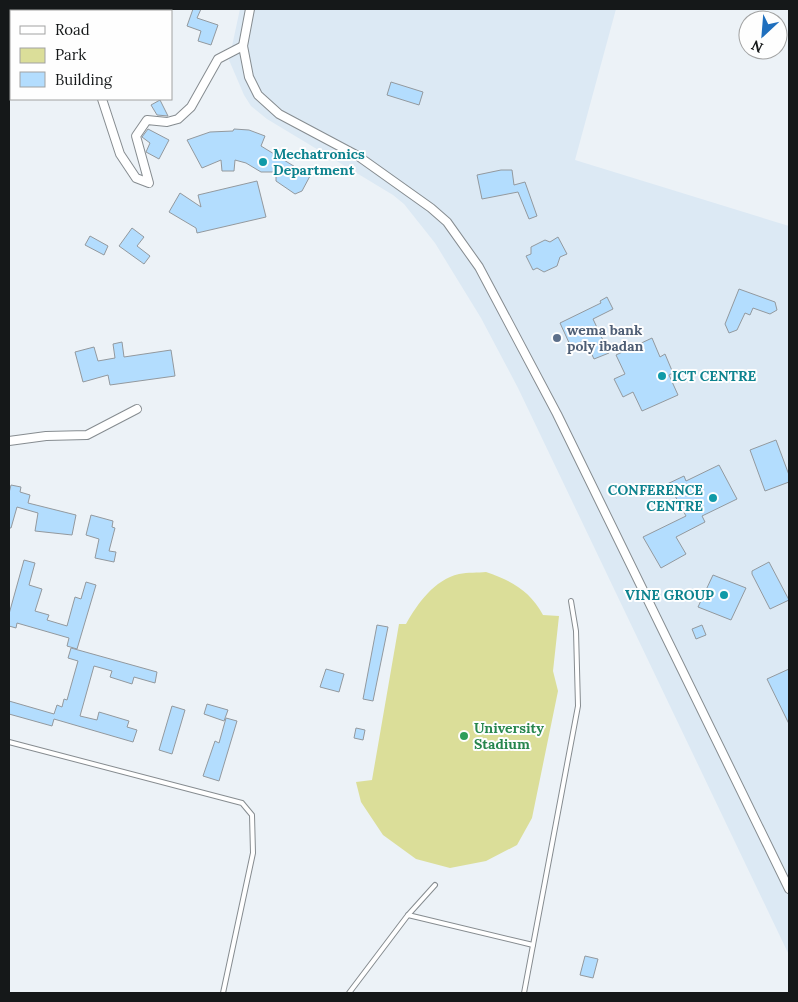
<svg xmlns="http://www.w3.org/2000/svg" width="798" height="1002" font-family="Lora,serif">
  <style>
    .built { fill: #dce9f4 }
    .green { fill: #dbde99 }
    .building { fill: #b3ddfe; stroke: #93999e }
    .lines { fill: none; stroke-linecap: round; stroke-linejoin: round }
    .lane-casing { stroke: #868c90; stroke-width: 6 }
    .street-casing { stroke: #868c90; stroke-width: 10 }
    .lane { stroke: #fff; stroke-width: 4 }
    .street { stroke: #fff; stroke-width: 8 }
    .culture-dot { fill: #0f9aa8; stroke: #fefefe; stroke-width: 2 }
    .service-dot { fill: #5c6f8a; stroke: #fefefe; stroke-width: 2 }
    .leisure-dot { fill: #2e9e5b; stroke: #fefefe; stroke-width: 2 }
    .labels { text-anchor: middle; dominant-baseline: central; stroke-width: 4; stroke-linejoin: round; paint-order: stroke }
    .culture-label { font-size: 14px; font-weight: bold; fill: #0d838f; stroke: #fefefe; text-anchor: start }
    .service-label { font-size: 14px; font-weight: bold; fill: #4e5e75; stroke: #fefefe; text-anchor: start }
    .leisure-label { font-size: 14px; font-weight: bold; fill: #27864d; stroke: #fefefe; text-anchor: start }
  </style>
  <rect width="100%" height="100%" fill="#ecf2f7"/>
  <polygon class="built" points="240,9 616,9 575,160 789,226 789,955 518,388 481,318 435,243 404,204 393,195 267,119 251,106 244,95 229,60"/>
  <path class="green" d="M486,572C512,581 530,591 543,615L559,616L553,671L558,691L532,818L517,845L486,861L450,868L416,859L383,835L361,802L356,782L372,780L399,624H406C418,603 434,580 459,574C468,572 478,573 486,572Z"/>
  <g class="building">
    <polygon points="193,9 201,9 197,18 218,25 211,45 198,41 201,31 187,26"/>
    <polygon points="391,82 423,92 419,105 387,95"/>
    <polygon points="160,100 168,116 157,115 151,105"/>
    <polygon points="148,129 169,140 159,159 146,152 150,143 142,137"/>
    <polygon points="234,129 249,130 265,136 261,146 310,176 302,191 295,194 276,181 276,176 286,174 285,172 261,172 246,163 235,160 234,171 222,171 221,160 202,168 187,140 210,132 233,131"/>
    <polygon points="501,170 512,170 514,185 525,182 537,216 529,219 518,192 482,199 477,175"/>
    <polygon points="257,181 266,217 197,233 196,228 169,212 180,193 201,207 198,195"/>
    <polygon points="132,228 144,237 137,246 150,256 144,264 119,246"/>
    <polygon points="90,236 108,246 104,255 85,245"/>
    <polygon points="558,237 567,254 560,257 557,266 544,272 537,268 533,270 526,256 531,254 531,247 545,240 550,242"/>
    <polygon points="739,289 775,302 777,310 770,314 753,308 750,315 745,313 737,330 729,333 725,324"/>
    <polygon points="607,297 613,309 593,319 609,353 594,359 585,340 571,347 560,323 601,303 600,301"/>
    <polygon points="652,338 660,357 665,354 673,373 669,375 678,395 642,411 633,392 623,397 614,379 625,374 616,355"/>
    <polygon points="122,342 124,357 171,350 175,376 110,385 108,375 83,382 75,352 94,347 98,361 115,358 113,344"/>
    <polygon points="776,440 789,475 789,482 765,491 750,450"/>
    <polygon points="719,465 737,499 702,516 705,522 676,537 686,554 661,568 643,537 686,516 674,494 668,496 663,486 684,476 686,481"/>
    <polygon points="11,485 21,487 20,492 30,495 28,503 76,515 72,535 35,531 38,513 17,507 11,528 9,528 9,493"/>
    <polygon points="91,515 113,521 112,527 115,528 109,551 116,552 114,562 95,558 99,539 86,535"/>
    <polygon points="24,560 35,563 29,585 42,589 35,611 49,615 47,620 67,626 75,597 81,599 86,582 96,585 77,649 67,646 69,638 17,623 16,628 9,626 9,614"/>
    <polygon points="769,562 789,600 770,609 752,574 752,571"/>
    <polygon points="713,575 746,588 731,620 698,607"/>
    <polygon points="377,625 388,627 373,701 363,699"/>
    <polygon points="702,625 706,635 696,639 692,629"/>
    <polygon points="71,648 157,672 155,683 134,677 132,684 110,677 112,671 94,666 80,716 97,720 99,712 129,721 127,727 137,730 133,742 54,719 52,726 9,714 9,701 54,714 57,705 62,707 64,699 67,700 78,661 68,658"/>
    <polygon points="326,669 344,674 339,692 320,687"/>
    <polygon points="789,669 789,724 767,679"/>
    <polygon points="207,704 228,710 224,721 204,714"/>
    <polygon points="172,706 185,710 172,754 159,750"/>
    <polygon points="226,718 237,721 219,781 203,776 215,741 219,743"/>
    <polygon points="356,728 365,730 363,740 354,738"/>
    <polygon points="585,956 598,959 593,978 580,975"/>
  </g>
  <g class="lines">
    <defs>
      <g id="lane">
        <polyline points="9,742 242,803 252,815 253,853 223,993"/>
        <polyline points="408,915 533,945"/>
        <polyline points="349,993 408,915 435,885"/>
        <polyline points="524,993 578,706 576,631 571,601"/>
      </g>
      <g id="street">
        <polyline points="250,9 243,46 249,77 258,95 279,114 358,156 431,208 447,222 479,267 557,414 789,889"/>
        <polyline points="115,11 116,9"/>
        <polyline points="9,37 11,38"/>
        <polyline points="102,99 120,154 136,178 149,183 136,136 147,120 167,122 178,119 191,107 218,59 243,46"/>
        <polyline points="9,441 46,436 87,435 137,409"/>
      </g>
    </defs>
    <use href="#lane" class="lane-casing"/>
    <use href="#street" class="street-casing"/>
    <use href="#lane" class="lane"/>
    <use href="#street" class="street"/>
  </g>
  <g class="culture-dot">
    <circle cx="263" cy="162" r="5"/>
    <circle cx="662" cy="376" r="5"/>
    <circle cx="713" cy="498" r="5"/>
    <circle cx="724" cy="595" r="5"/>
  </g>
  <circle class="service-dot" cx="557" cy="338" r="5"/>
  <circle class="leisure-dot" cx="464" cy="736" r="5"/>
  <g class="labels">
    <g class="culture-label">
      <text x="273" y="154">Mechatronics<tspan x="273" dy="16">Department</tspan></text>
      <text x="672" y="376">ICT CENTRE</text>
      <text x="703" y="490" text-anchor="end">CONFERENCE<tspan x="703" dy="16">CENTRE</tspan></text>
      <text x="714" y="595" text-anchor="end">VINE GROUP</text>
    </g>
    <g class="service-label">
      <text x="567" y="330">wema bank<tspan x="567" dy="16">poly ibadan</tspan></text>
    </g>
    <g class="leisure-label">
      <text x="474" y="728">University<tspan x="474" dy="16">Stadium</tspan></text>
    </g>
  </g>
  <rect width="798" height="1002" fill="none" stroke="#151819" stroke-width="20"/>
  <rect x="10" y="10" width="162" height="90" fill="#fefefe" stroke="#a1a2a2"/>
  <rect x="20" y="26" width="25" height="8" fill="#ffffff" stroke="#a1a2a2"/>
  <text x="55" y="35" font-size="15" fill="#151819">Road</text>
  <rect x="20" y="48" width="25" height="15" fill="#dbde99" stroke="#a1a2a2"/>
  <text x="55" y="60" font-size="15" fill="#151819">Park</text>
  <rect x="20" y="72" width="25" height="15" fill="#b3ddfe" stroke="#a1a2a2"/>
  <text x="55" y="85" font-size="15" fill="#151819">Building</text>
  <g transform="translate(763 35) rotate(206)"><circle r="24" fill="#fefefe" stroke="#a1a2a2"/>
  <path d="M0-4L9 19L0 12L-9 19Z" fill="#1f6fbe"/>
  <text y="-8" font-size="14" font-weight="bold" text-anchor="middle" fill="#151819">N</text>
  </g>
</svg>
